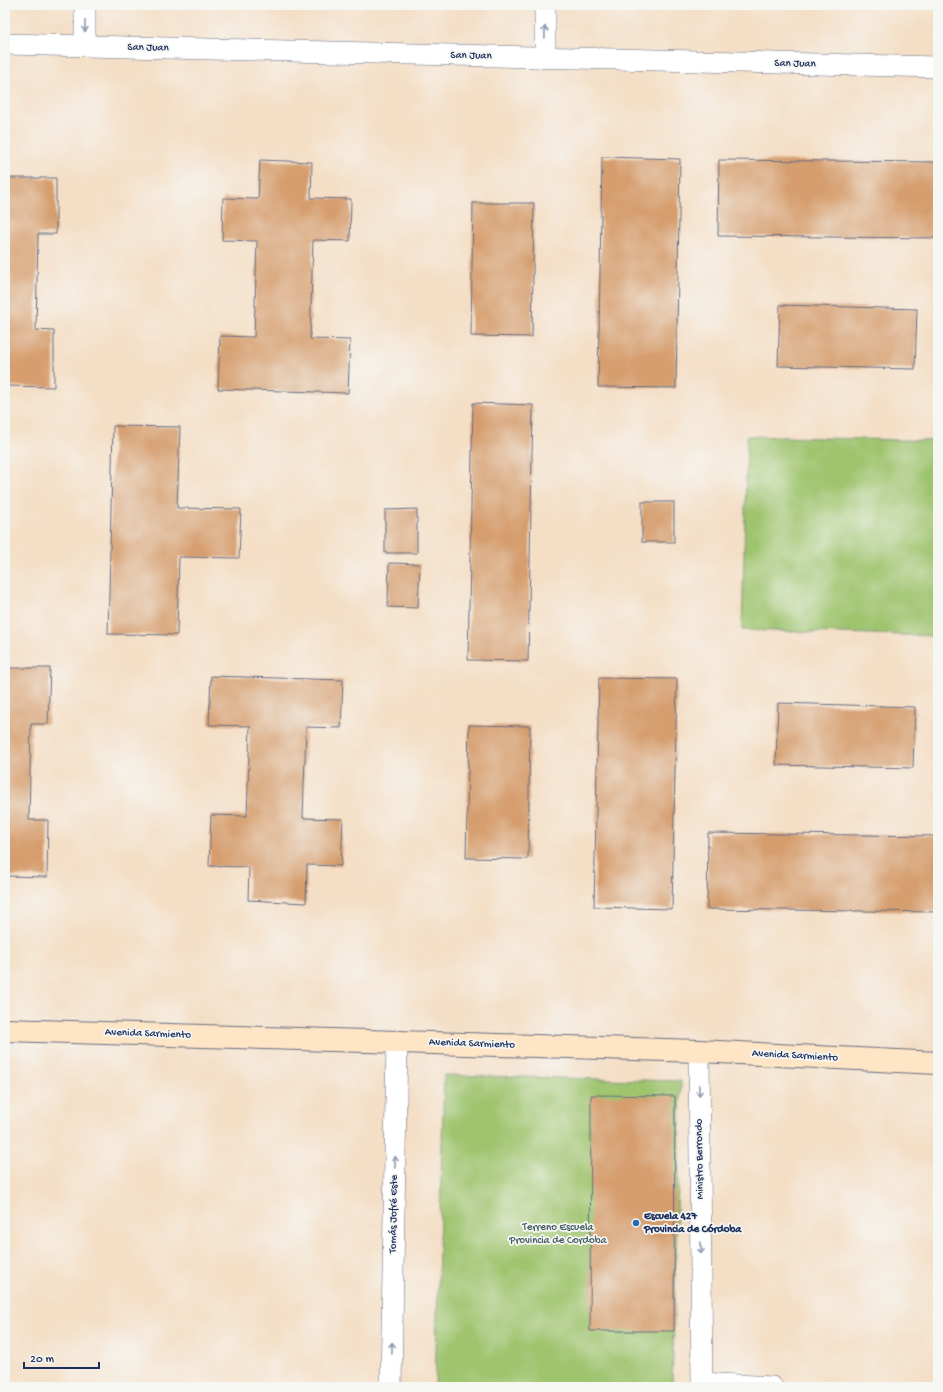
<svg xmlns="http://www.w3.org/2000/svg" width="943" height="1392" font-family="'Gochi Hand',sans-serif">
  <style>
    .green { fill: #9fc46e; stroke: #5d7a66 }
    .building { fill: #d69e6e }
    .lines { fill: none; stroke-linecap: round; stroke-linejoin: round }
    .street-casing { stroke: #676c82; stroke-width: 22 }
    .secondary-casing { stroke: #676c82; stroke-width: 24 }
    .street { stroke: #fff; stroke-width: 21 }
    .secondary { stroke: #fee5c5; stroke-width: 22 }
    .oneway { stroke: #8d97ae }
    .poi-dot { fill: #1f6fb2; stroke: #f6f6f2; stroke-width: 1.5 }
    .labels { text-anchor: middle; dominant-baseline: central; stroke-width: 3.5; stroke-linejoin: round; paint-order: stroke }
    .street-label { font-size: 11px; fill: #1b2f5e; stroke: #f6f6f2 }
    .poi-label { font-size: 11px; font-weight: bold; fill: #1b2f5e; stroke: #f6f6f2; text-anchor: start }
    .park-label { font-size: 11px; fill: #435c63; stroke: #f6f6f2 }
  </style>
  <rect width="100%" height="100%" fill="#f6f6f2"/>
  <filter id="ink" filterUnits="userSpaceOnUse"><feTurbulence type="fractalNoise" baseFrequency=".025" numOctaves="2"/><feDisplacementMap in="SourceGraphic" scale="8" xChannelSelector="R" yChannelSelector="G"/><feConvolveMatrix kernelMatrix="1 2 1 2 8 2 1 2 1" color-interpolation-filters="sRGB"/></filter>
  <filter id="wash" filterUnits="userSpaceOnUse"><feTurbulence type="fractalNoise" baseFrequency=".012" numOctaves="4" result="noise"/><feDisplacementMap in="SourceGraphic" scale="16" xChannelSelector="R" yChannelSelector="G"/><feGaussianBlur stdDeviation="0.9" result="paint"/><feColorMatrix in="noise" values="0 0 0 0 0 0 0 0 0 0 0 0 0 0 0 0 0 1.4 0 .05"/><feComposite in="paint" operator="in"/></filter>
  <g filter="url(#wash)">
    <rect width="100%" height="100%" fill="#f4dec5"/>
    <g class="green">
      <polygon points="747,436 938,441 938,636 742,630"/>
      <polygon points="444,1075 681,1081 672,1387 435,1387"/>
    </g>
    <g id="blocks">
      <g class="building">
        <polygon points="602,157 680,159 676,388 598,387"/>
        <polygon points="260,160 312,162 311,198 351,199 350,241 313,240 310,339 350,340 348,393 218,389 220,336 254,337 257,241 222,240 223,198 258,199"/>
        <polygon points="719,160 938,162 938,238 718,236"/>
        <polygon points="5,178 56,178 56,234 38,234 36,330 54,331 54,387 5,386"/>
        <polygon points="473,203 534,203 532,337 471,336"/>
        <polygon points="780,305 917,309 915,369 778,366"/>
        <polygon points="473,403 533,405 528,661 468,660"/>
        <polygon points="113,426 180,427 177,508 241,509 239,558 179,557 177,635 108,634"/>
        <rect x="642" y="502" width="32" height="40"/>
        <polygon points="417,509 417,553 385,553 385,510"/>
        <polygon points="389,563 420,564 418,608 388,607"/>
        <polygon points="5,668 50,668 48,724 31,724 29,820 48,820 47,877 5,876"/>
        <polygon points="211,676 343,680 341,728 306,727 303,818 343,819 341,866 307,865 306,903 248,900 249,867 209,866 211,815 247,816 250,726 209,725"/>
        <polygon points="599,678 677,679 672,909 594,907"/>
        <polygon points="778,703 915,707 913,768 776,765"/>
        <polygon points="469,725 530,726 528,859 466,858"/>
        <polygon points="708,833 938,836 938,912 707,909"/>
        <polygon points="591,1095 675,1096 674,1331 590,1331"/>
      </g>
    </g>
  </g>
  <g filter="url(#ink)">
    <use href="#blocks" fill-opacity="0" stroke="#676c82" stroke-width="1"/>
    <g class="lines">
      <defs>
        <g id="street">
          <polyline points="5,44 938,67"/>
          <polyline points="85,46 85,5"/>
          <polyline points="545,58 545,5"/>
          <polyline points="699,1051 702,1387"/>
          <polyline points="702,1383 772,1387"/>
          <polyline points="391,1387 397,1041"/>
        </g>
        <polyline id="secondary" points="5,1030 699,1051 938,1063"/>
      </defs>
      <use href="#street" class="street-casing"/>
      <use href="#secondary" class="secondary-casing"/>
      <use href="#street" class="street"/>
      <use href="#secondary" class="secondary"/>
    </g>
    <defs><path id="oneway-shaft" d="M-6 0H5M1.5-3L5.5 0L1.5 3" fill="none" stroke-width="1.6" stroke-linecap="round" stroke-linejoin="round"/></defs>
    <g class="oneway">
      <use href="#oneway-shaft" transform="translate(85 26) rotate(90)"/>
      <use href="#oneway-shaft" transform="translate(545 32) rotate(-89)"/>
      <use href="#oneway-shaft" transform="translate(699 1090) rotate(89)"/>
      <use href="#oneway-shaft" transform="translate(395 1162) rotate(-89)"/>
      <use href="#oneway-shaft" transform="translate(701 1248) rotate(89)"/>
      <use href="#oneway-shaft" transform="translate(392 1348) rotate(-89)"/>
    </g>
  </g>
  <circle class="poi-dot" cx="636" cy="1223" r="4"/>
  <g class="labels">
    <g class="street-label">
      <text transform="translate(148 48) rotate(1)">San Juan</text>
      <text transform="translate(471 56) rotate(1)">San Juan</text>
      <text transform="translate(795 64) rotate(1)">San Juan</text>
      <text transform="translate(148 1034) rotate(2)">Avenida Sarmiento</text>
      <text transform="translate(472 1044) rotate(2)">Avenida Sarmiento</text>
      <text transform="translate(795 1056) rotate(3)">Avenida Sarmiento</text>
      <text transform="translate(700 1159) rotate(-91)">Ministro Berrondo</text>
      <text transform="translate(394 1214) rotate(-89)">Tomás Jofré Este</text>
    </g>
    <g class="poi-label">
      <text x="644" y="1217">Escuela 427<tspan x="644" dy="13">Provincia de Córdoba</tspan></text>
    </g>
    <g class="park-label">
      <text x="558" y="1228">Terreno Escuela<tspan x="558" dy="13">Provincia de Cordoba</tspan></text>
    </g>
  </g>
  <rect width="943" height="1392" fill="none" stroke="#f6f6f2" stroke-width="20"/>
  <path d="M24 1362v6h75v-6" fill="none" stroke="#1b2f5e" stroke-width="2"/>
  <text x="30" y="1362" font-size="12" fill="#1b2f5e" stroke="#f6f6f2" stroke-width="3" paint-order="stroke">20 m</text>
</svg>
